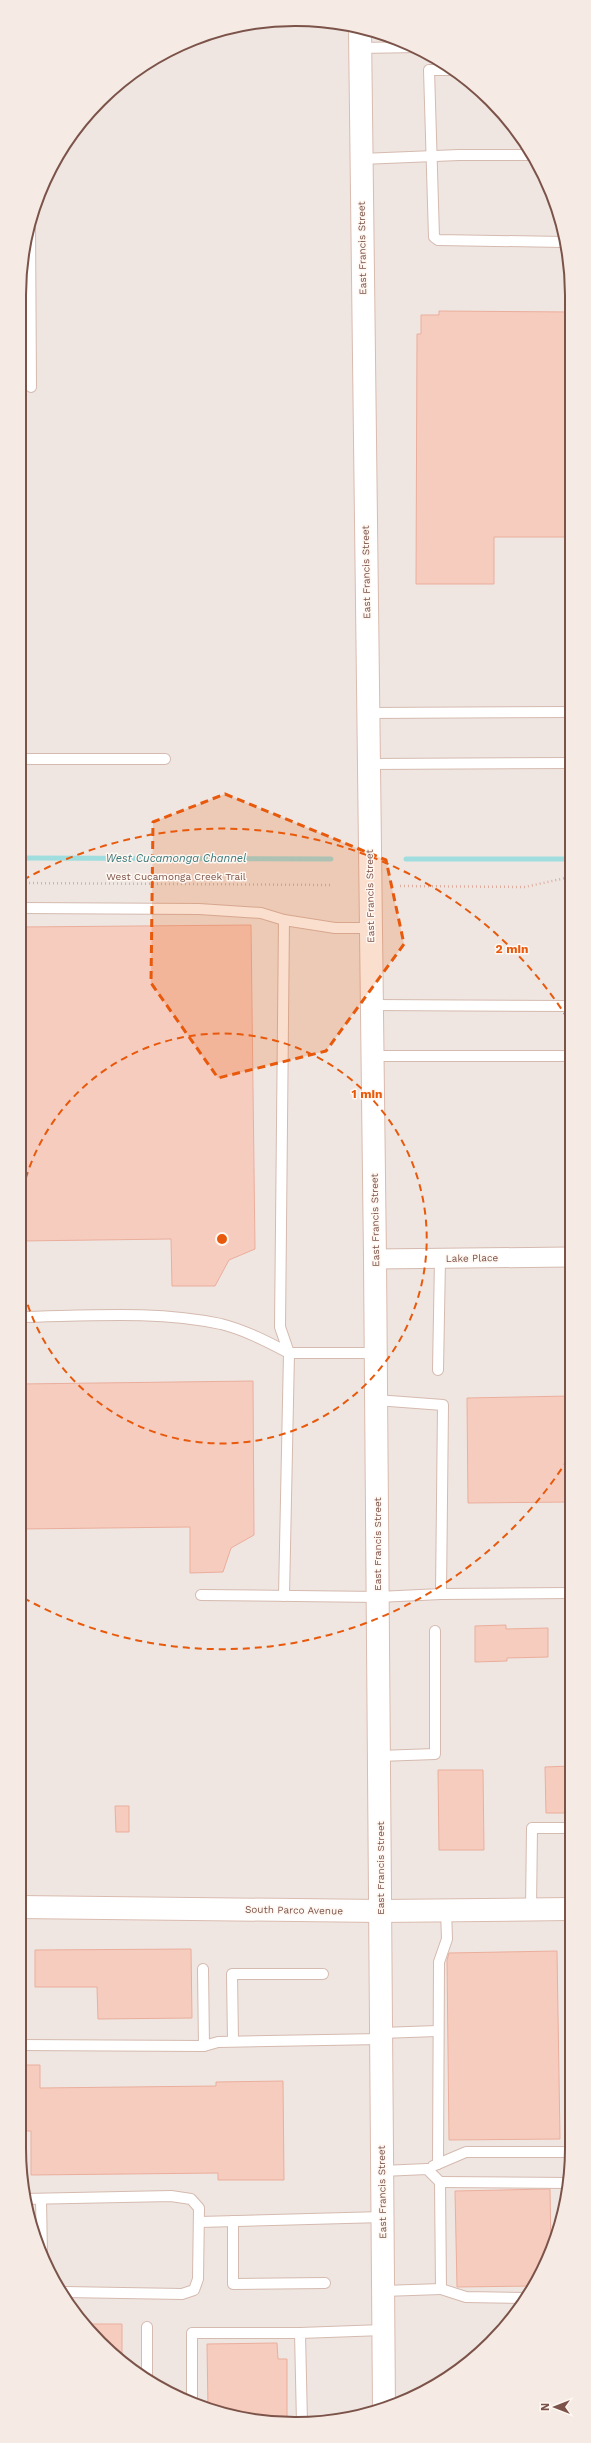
<svg xmlns="http://www.w3.org/2000/svg" width="591" height="2443" font-family="'Work Sans',sans-serif">
  <style>
    .industrial { fill: #efe6e2 }
    .lines { fill: none; stroke-linecap: round; stroke-linejoin: round }
    .stream { stroke: #9fddde; stroke-width: 5 }
    .building { fill: #f6ccbe; stroke: #ebae9c }
    .lane-casing { stroke: #d5baaf; stroke-width: 12 }
    .street-casing { stroke: #d5baaf; stroke-width: 21 }
    .secondary-casing { stroke: #dabbaf; stroke-width: 24 }
    .path { stroke: #dcaea0; stroke-width: 2.5; stroke-dasharray: 1 3; stroke-linecap: butt }
    .lane { stroke: #fff; stroke-width: 10 }
    .street { stroke: #fff; stroke-width: 19 }
    .secondary { stroke: #fff; stroke-width: 22 }
    .marked { fill: #e8590c; fill-opacity: 0.2; stroke: #e8590c; stroke-width: 3; stroke-dasharray: 8 5; stroke-linejoin: round }
    .ring { fill: none; stroke: #e8590c; stroke-width: 2; stroke-dasharray: 7 5 }
    .labels { text-anchor: middle; dominant-baseline: central; stroke-width: 3; stroke-linejoin: round; paint-order: stroke }
    .street-label { font-size: 10px; fill: #7c5349; stroke: #fff7f1 }
    .water-label { font-size: 11px; font-style: italic; fill: #38797b; stroke: #fff7f1 }
    .rim { fill: none; stroke: #7c5349; stroke-width: 2 }
    .centre { fill: #e8590c; stroke: #fff7f1; stroke-width: 2 }
    .ring-label { font-size: 12px; text-anchor: middle; font-weight: bold; fill: #e8590c; stroke: #fff7f1; stroke-width: 3; stroke-linejoin: round; paint-order: stroke }
  </style>
  <rect width="100%" height="100%" fill="#fef3e9"/>
  <polygon class="industrial" points="278,20 332,21 418,48 491,100 544,173 570,260 570,2184 557,2237 535,2286 504,2330 464,2367 384,2409 331,2422 277,2423 224,2415 173,2395 127,2367 88,2330 40,2253 24,2201 19,2148 21,259 34,206 56,157 88,113 127,76 173,47 224,28"/>
  <g class="lines">
    <g class="stream">
      <polyline points="21,858 331,859"/>
      <polyline points="406,859 570,859"/>
    </g>
  </g>
  <g class="building">
    <polygon points="439,311 570,312 570,537 494,537 494,584 416,584 417,334 421,334 421,315 439,315"/>
    <polygon points="251,925 255,1249 229,1260 215,1286 172,1286 171,1239 20,1241 21,927"/>
    <polygon points="253,1381 254,1535 231,1548 223,1572 190,1573 190,1527 20,1529 20,1384"/>
    <polygon points="570,1396 570,1502 468,1503 467,1398"/>
    <polygon points="506,1625 506,1629 548,1628 548,1657 507,1658 507,1661 475,1662 475,1626"/>
    <polygon points="570,1766 570,1813 546,1813 545,1767"/>
    <polygon points="438,1770 483,1770 484,1850 439,1850"/>
    <polygon points="115,1806 129,1806 129,1832 116,1832"/>
    <polygon points="191,1949 192,2018 98,2019 97,1987 35,1987 35,1950"/>
    <polygon points="557,1951 560,2139 449,2140 447,1960 449,1953"/>
    <polygon points="19,2065 40,2065 40,2088 216,2086 216,2082 283,2081 284,2180 218,2180 218,2173 31,2175 31,2131 19,2131"/>
    <polygon points="550,2189 551,2250 535,2286 457,2287 455,2191"/>
    <polygon points="84,2324 122,2324 122,2362 88,2330"/>
    <polygon points="277,2343 278,2359 287,2359 287,2423 224,2415 208,2409 207,2344"/>
  </g>
  <g class="lines">
    <defs>
      <g id="lane">
        <polyline points="360,48 418,47"/>
        <polyline points="449,70 429,70 434,237 438,240 564,242"/>
        <polyline points="361,159 459,155 530,155"/>
        <polyline points="30,222 31,387"/>
        <polyline points="368,713 570,712"/>
        <polyline points="21,759 165,759"/>
        <polyline points="369,764 570,763"/>
        <polyline points="21,908 199,909 261,913 284,920"/>
        <polyline points="372,1005 570,1006"/>
        <polyline points="373,1056 570,1056"/>
        <path d="M20,1317C87,1316 156,1310 221,1324C245,1330 268,1342 289,1353"/>
        <polyline points="289,1353 280,1327 284,920 335,928 371,928"/>
        <polyline points="438,1370 440,1259"/>
        <polyline points="441,1594 570,1593"/>
        <polyline points="201,1595 378,1597 441,1594 443,1405 376,1400"/>
        <polyline points="284,1596 289,1353 376,1353"/>
        <polyline points="379,1756 435,1754 435,1631"/>
        <polyline points="531,1909 532,1828 570,1828"/>
        <polyline points="381,2033 437,2031"/>
        <polyline points="233,2041 232,1974 323,1974"/>
        <polyline points="19,2045 204,2046 203,1969"/>
        <polyline points="204,2046 218,2042 381,2039"/>
        <polyline points="438,2164 439,1962 447,1939 446,1910"/>
        <polyline points="433,2166 466,2152 570,2152"/>
        <polyline points="382,2171 427,2169 440,2182 441,2289 383,2291"/>
        <polyline points="440,2182 570,2183"/>
        <polyline points="24,2199 171,2196 191,2199 199,2208 198,2279 194,2290 182,2294 64,2292"/>
        <polyline points="41,2199 42,2256"/>
        <polyline points="233,2221 233,2284 325,2283"/>
        <polyline points="199,2222 383,2217"/>
        <polyline points="441,2289 466,2297 527,2298"/>
        <polyline points="147,2327 147,2379"/>
        <polyline points="192,2403 192,2333 300,2333"/>
        <polyline points="302,2423 300,2333 383,2330"/>
      </g>
      <polyline id="street" points="375,1259 570,1257"/>
      <g id="secondary">
        <polyline points="360,30 375,1259 384,2409"/>
        <polyline points="19,1907 380,1911 570,1909"/>
      </g>
    </defs>
    <use href="#lane" class="lane-casing"/>
    <use href="#street" class="street-casing"/>
    <use href="#secondary" class="secondary-casing"/>
    <g class="path">
      <polyline points="21,883 332,885"/>
      <polyline points="400,886 525,887 570,877"/>
    </g>
    <use href="#lane" class="lane"/>
    <use href="#street" class="street"/>
    <use href="#secondary" class="secondary"/>
  </g>
  <path class="marked" d="M225,794L386,860L404,944L326,1051L218,1078L151,983L153,822Z"/>
  <g class="ring">
    <path d="M20 1202A205 205 0 1 1 20 1275"/>
    <path d="M568 1459A410 410 0 0 1 20 1596M23 880A410 410 0 0 1 568 1019"/>
  </g>
  <g class="labels">
    <g class="street-label">
      <text transform="translate(362 248) rotate(-91)">East Francis Street</text>
      <text transform="translate(366 572) rotate(-91)">East Francis Street</text>
      <text x="176" y="876">West Cucamonga Creek Trail</text>
      <text transform="translate(370 896) rotate(-91)">East Francis Street</text>
      <text transform="translate(375 1220) rotate(-91)">East Francis Street</text>
      <text transform="translate(472 1258) rotate(-1)">Lake Place</text>
      <text transform="translate(377 1544) rotate(-90)">East Francis Street</text>
      <text transform="translate(380 1868) rotate(-90)">East Francis Street</text>
      <text transform="translate(294 1910) rotate(1)">South Parco Avenue</text>
      <text transform="translate(382 2192) rotate(-91)">East Francis Street</text>
    </g>
    <g class="water-label">
      <text x="176" y="858">West Cucamonga Channel</text>
    </g>
  </g>
  <path d="M0 0H591V2443H0ZM295 26H296A269 269 0 0 1 565 295V2148A269 269 0 0 1 296 2417H295A269 269 0 0 1 26 2148V295A269 269 0 0 1 295 26Z" fill="#f5eae4" fill-rule="evenodd"/>
  <path class="rim" d="M295 26H296A269 269 0 0 1 565 295V2148A269 269 0 0 1 296 2417H295A269 269 0 0 1 26 2148V295A269 269 0 0 1 295 26Z"/>
  <circle cx="222" cy="1239" r="6" class="centre"/>
  <g class="ring-label">
    <text x="512" y="953">2 min</text>
    <text x="367" y="1098">1 min</text>
  </g>
  <g transform="translate(555 2407) rotate(270)" stroke="#fff7f1" stroke-width="3" paint-order="stroke">
  <path d="M0-3L7 15L0 10L-7 15Z" fill="#7c5349"/>
  <text y="-6" font-size="11" font-weight="bold" text-anchor="middle" fill="#7c5349">N</text>
  </g>
</svg>
